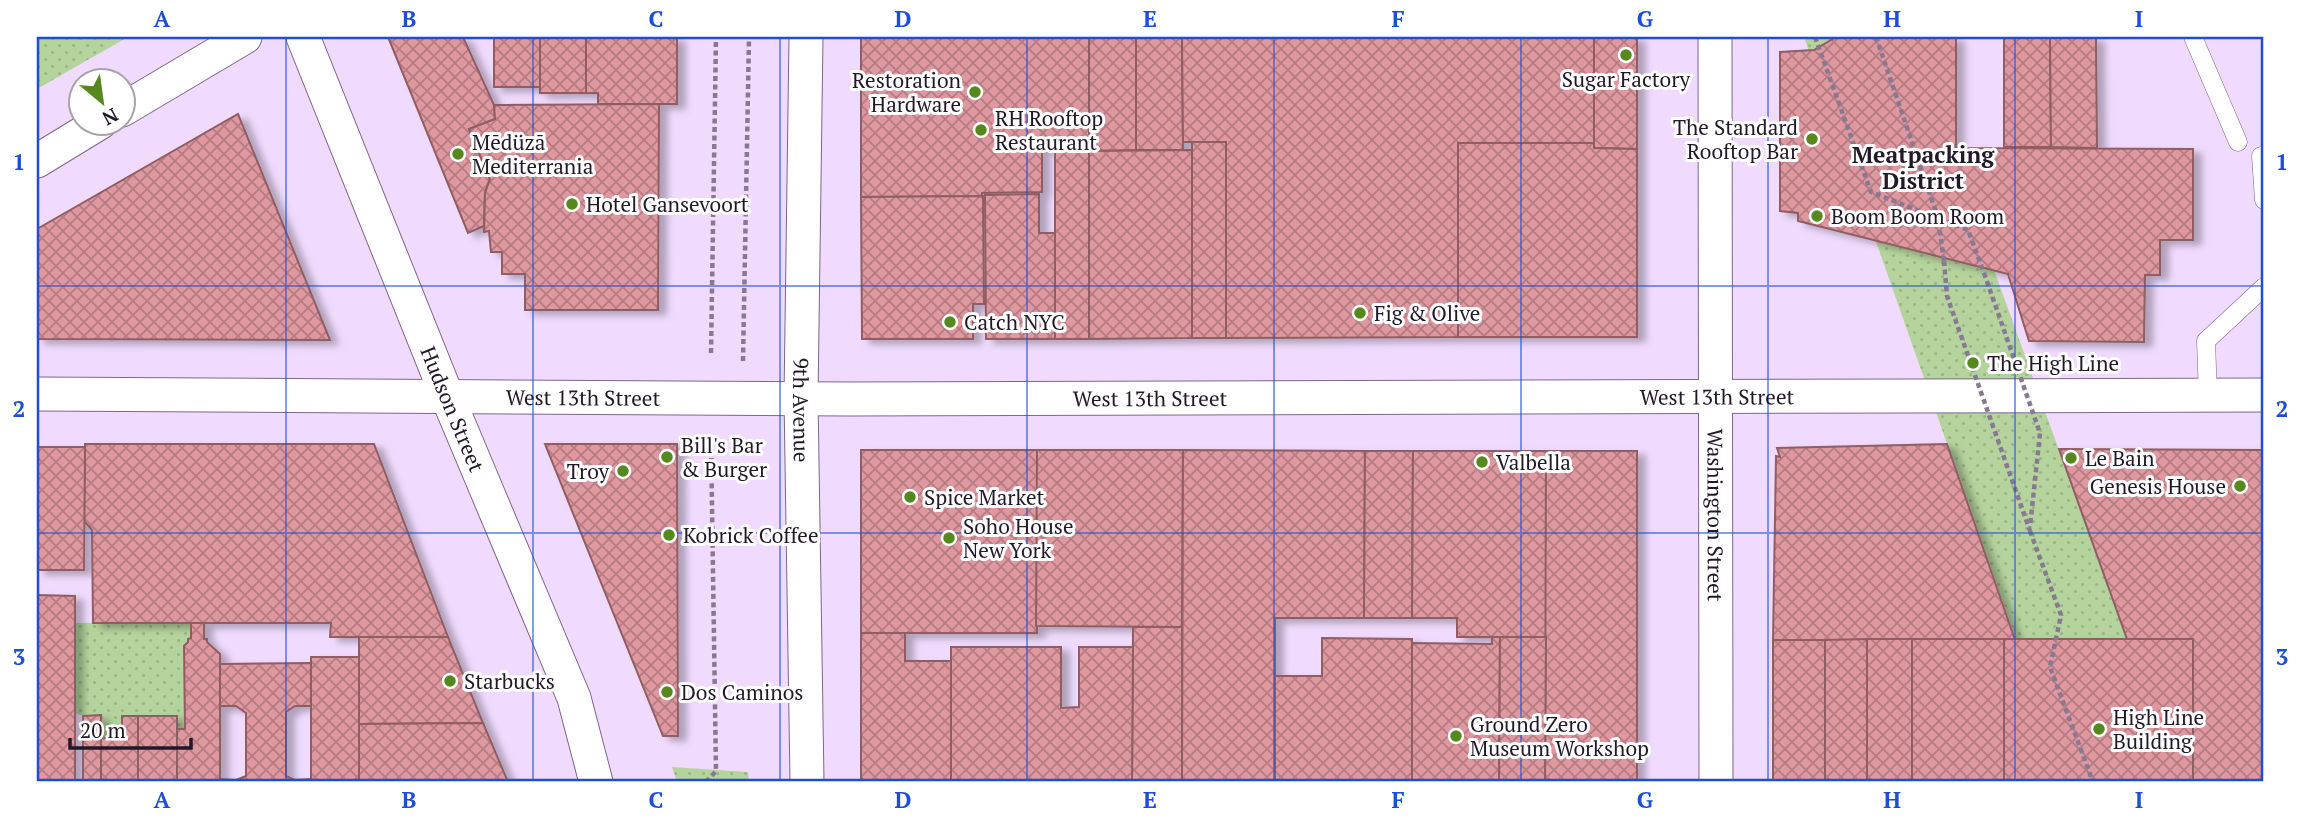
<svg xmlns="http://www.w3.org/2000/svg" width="2301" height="819" font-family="'PT Serif',serif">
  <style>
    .park { fill: url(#park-dots) }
    .building { fill: url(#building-cross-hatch); stroke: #905d63; stroke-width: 2; filter: url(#shadow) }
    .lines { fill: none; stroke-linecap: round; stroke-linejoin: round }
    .lane-casing { stroke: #7e658d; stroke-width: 19 }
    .street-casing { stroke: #7e658d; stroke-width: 35 }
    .path { stroke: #887892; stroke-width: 4.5; stroke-dasharray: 5 3.5; stroke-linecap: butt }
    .lane { stroke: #fff; stroke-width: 18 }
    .street { stroke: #fff; stroke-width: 33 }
    .path-bridge { stroke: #887892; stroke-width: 4.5; stroke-dasharray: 5 3.5; stroke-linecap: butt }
    .grid { fill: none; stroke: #1d4ed8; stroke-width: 2; stroke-opacity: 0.55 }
    .poi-dot { fill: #56881e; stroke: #fff; stroke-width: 2.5 }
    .labels { text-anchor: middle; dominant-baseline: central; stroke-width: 6; stroke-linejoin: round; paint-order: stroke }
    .poi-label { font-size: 21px; fill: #221828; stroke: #fff; text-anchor: start }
    .street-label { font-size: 21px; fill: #221828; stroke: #fff }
    .neighbourhood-label { font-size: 23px; font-weight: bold; fill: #221828; stroke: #fff }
    .neatline { fill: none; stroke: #1d4ed8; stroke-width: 2.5 }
    .grid-label { font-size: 23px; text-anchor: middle; font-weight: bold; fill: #1d4ed8 }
  </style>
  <defs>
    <pattern id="park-dots" width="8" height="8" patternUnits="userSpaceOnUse" patternTransform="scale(1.75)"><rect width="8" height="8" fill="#b5d49d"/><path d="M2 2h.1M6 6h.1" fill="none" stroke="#9bb587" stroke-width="1.8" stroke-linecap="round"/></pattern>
    <pattern id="building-cross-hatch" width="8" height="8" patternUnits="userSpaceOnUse" patternTransform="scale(1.75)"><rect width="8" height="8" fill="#e098a0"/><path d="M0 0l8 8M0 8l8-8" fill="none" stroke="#b57b82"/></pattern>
    <filter id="shadow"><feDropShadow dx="8" dy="4.5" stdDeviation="3.5" flood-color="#0004"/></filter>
  </defs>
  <rect width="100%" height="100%" fill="#f0dbfe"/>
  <g class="park">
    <polygon points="37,37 128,37 37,89"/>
    <polygon points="1804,37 1912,37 1926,81 2127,639 2175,782 2066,782"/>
    <polygon points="75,623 191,623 185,729 177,729 176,716 122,716 122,739 101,738 101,716 83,716 75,713"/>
    <polygon points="672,767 748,772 749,782 677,782"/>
  </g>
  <g class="building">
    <polygon points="388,37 463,37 494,105 495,119 469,129 490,179 485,193 484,226 468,233"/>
    <rect x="494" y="37" width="46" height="50"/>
    <rect x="540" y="37" width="46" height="56"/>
    <polygon points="586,37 677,37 677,104 598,104 598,93 586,93"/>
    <polygon points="861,37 1089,37 1089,148 1042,148 1042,192 982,193 982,196 861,197"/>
    <polygon points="1089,37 1136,37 1136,150 1089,151"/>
    <polygon points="1136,37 1182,37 1183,150 1136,150"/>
    <polygon points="1182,37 1594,37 1594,143 1458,143 1458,337 1226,338 1226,142 1183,142"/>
    <polygon points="1594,37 1637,37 1637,149 1594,148"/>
    <polygon points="1836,37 1956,37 1956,148 2193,149 2193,240 2160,240 2160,275 2145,275 2144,342 2029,341 2008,274 1798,221 1798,213 1780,211 1780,52 1814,50"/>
    <polygon points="2004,37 2050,37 2051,147 2004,147"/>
    <polygon points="2050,37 2096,37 2097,148 2051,147"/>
    <polygon points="659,104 658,310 525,310 525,274 502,274 502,252 491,252 489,231 484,232 485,193 490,179 469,129 495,119 494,105"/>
    <polygon points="238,114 330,340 37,339 37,229"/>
    <rect x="1192" y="142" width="34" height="196"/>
    <polygon points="1458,143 1594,143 1594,148 1637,149 1637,337 1458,337"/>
    <polygon points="1055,147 1089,148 1089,339 1055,339"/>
    <polygon points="1192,150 1192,338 1089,339 1089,151"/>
    <polygon points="1039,194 1039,233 1055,233 1055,339 986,339 985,195"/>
    <polygon points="983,196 984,304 973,304 973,339 862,339 861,197"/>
    <polygon points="85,444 374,444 448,637 330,637 331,623 93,623 92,530 84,521"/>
    <polygon points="545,444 677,444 678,736 663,736"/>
    <polygon points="1947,444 2015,640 1773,640 1776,456 1780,457 1777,448"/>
    <polygon points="37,447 85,447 84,570 37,570"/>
    <polygon points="2059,449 2264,450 2264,782 2193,782 2193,639 2127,639"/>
    <rect x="861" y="450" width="176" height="183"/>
    <polygon points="1037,450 1183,450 1182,627 1036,626"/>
    <polygon points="1183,450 1365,451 1364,618 1275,618 1275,782 1182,782"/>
    <polygon points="1365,451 1413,451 1412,618 1364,618"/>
    <polygon points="1413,451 1546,451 1546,637 1457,637 1457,618 1412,618"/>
    <polygon points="1546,451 1637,451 1637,782 1545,782"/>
    <polygon points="37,595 75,596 75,782 37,782"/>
    <polygon points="191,623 204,623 204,639 207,639 207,642 220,654 220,782 177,782 177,729 185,729 184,646 188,642 188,639 191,638"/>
    <polygon points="1133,627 1182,627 1182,782 1132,782"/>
    <polygon points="861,633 905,633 905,661 951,661 951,782 861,782"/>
    <polygon points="359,637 448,637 483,723 359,724"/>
    <polygon points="1492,637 1500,637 1499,782 1412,782 1412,643 1492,644"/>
    <polygon points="1500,637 1546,637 1545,782 1499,782"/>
    <polygon points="1322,638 1412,639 1412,782 1275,782 1275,676 1322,676"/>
    <polygon points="1867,639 1867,782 1825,782 1825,640"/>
    <rect x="1867" y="639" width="45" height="143"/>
    <rect x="1912" y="639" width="92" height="143"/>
    <rect x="2004" y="639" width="189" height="143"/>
    <rect x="1773" y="640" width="52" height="142"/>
    <polygon points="951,647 1061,647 1061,708 1079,707 1079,647 1133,647 1132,782 951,782"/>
    <rect x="311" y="657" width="48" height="125"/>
    <polygon points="311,663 311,706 295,706 286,712 286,776 295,780 311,779 311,782 220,782 220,779 236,780 246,776 246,713 236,706 220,706 220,664"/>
    <polygon points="101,715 101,782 83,782 83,716"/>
    <polygon points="122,716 138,716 138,782 101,782 101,738 122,739"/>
    <rect x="138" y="716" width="39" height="66"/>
    <polygon points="483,723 508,782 359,782 359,724"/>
  </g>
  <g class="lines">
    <defs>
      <g id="lane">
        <polyline points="2193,37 2238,142"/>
        <polyline points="2261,156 2264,200"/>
        <polyline points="2208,396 2206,341 2264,287"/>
      </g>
      <g id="street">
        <path id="s1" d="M303,37L447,396L574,698L596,782"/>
        <path id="s2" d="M806,37L801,398L807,782"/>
        <path id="s3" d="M1715,37L1716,782"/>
        <polyline points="122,110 245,37"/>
        <polyline points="37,161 101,122"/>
        <path id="s4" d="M37,394L849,399L2264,395"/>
      </g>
    </defs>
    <use href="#lane" class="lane-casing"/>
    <use href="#street" class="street-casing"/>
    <g class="path">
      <polyline points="1815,37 1871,192 1968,230 1984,273"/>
      <polyline points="1876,37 1938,218 1944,261"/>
      <polyline points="711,353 716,37"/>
      <polyline points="743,361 749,37"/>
      <polyline points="2030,531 2061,615 2050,667 2093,782"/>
      <polyline points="706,782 716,771 711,439"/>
    </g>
    <use href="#lane" class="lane"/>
    <use href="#street" class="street"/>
    <g class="path-bridge">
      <polyline points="1944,261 1947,296 2030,531"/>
      <polyline points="1984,273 2040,433 2030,527"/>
    </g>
  </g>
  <path class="grid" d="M286,37V782M533,37V782M780,37V782M1027,37V782M1274,37V782M1521,37V782M1768,37V782M2015,37V782M37,286H2264M37,533H2264"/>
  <g class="poi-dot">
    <circle cx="1626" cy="55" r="7"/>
    <circle cx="975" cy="92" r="7"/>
    <circle cx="981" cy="130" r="7"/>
    <circle cx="1812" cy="139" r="7"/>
    <circle cx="458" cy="154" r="7"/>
    <circle cx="572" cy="204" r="7"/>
    <circle cx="1817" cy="216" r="7"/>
    <circle cx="1360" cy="313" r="7"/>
    <circle cx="950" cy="322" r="7"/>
    <circle cx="1973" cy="363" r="7"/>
    <circle cx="667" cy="457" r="7"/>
    <circle cx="2071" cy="458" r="7"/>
    <circle cx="1482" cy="462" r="7"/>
    <circle cx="623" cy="471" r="7"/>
    <circle cx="2240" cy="486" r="7"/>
    <circle cx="910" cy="497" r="7"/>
    <circle cx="669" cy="535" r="7"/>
    <circle cx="949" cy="538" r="7"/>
    <circle cx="450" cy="681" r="7"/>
    <circle cx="667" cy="692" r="7"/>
    <circle cx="2099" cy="729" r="7"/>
    <circle cx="1456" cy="736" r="7"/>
  </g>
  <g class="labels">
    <g class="poi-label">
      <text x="1626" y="79" text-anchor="middle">Sugar Factory</text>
      <text x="961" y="80" text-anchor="end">Restoration<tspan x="961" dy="24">Hardware</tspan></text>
      <text x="995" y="118">RH Rooftop<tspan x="995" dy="24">Restaurant</tspan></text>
      <text x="1798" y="127" text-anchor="end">The Standard<tspan x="1798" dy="24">Rooftop Bar</tspan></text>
      <text x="472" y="142">Mēdüzā<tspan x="472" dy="24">Mediterrania</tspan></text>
      <text x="586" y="204">Hotel Gansevoort</text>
      <text x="1831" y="216">Boom Boom Room</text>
      <text x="1374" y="313">Fig &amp; Olive</text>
      <text x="964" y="322">Catch NYC</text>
      <text x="1987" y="363">The High Line</text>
      <text x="681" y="445">Bill's Bar<tspan x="681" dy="24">&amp; Burger</tspan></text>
      <text x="2085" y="458">Le Bain</text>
      <text x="1496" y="462">Valbella</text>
      <text x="609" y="471" text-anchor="end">Troy</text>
      <text x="2226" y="486" text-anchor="end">Genesis House</text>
      <text x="924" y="497">Spice Market</text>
      <text x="963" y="526">Soho House<tspan x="963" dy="24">New York</tspan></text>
      <text x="683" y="535">Kobrick Coffee</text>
      <text x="464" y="681">Starbucks</text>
      <text x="681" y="692">Dos Caminos</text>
      <text x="2113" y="717">High Line<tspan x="2113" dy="24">Building</tspan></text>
      <text x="1470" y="724">Ground Zero<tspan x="1470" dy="24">Museum Workshop</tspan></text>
    </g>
    <g class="street-label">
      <text stroke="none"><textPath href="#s4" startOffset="1680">West 13th Street</textPath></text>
      <text stroke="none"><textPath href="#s4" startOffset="546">West 13th Street</textPath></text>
      <text stroke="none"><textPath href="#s4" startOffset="1113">West 13th Street</textPath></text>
      <text stroke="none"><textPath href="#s1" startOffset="401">Hudson Street</textPath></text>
      <text stroke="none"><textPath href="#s2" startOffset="373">9th Avenue</textPath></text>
      <text stroke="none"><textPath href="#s3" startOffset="478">Washington Street</textPath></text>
    </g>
    <g class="neighbourhood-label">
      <text x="1923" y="154">Meatpacking<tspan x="1923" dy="26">District</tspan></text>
    </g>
  </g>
  <rect width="2301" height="819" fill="none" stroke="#ffffff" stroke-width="77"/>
  <g transform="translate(102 102) rotate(151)"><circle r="33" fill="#ffffff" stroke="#a7a3a9" stroke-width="2"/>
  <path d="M0-5L12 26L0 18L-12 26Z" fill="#56881e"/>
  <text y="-10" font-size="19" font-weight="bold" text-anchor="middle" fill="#221828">N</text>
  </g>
  <path d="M70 738v10h121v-10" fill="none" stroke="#221828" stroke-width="3.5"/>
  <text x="80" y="738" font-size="21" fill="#221828" stroke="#ffffff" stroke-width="5" paint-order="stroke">20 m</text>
  <rect x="38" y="38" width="2224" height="742" class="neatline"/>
  <g class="grid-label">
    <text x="162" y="27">A</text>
    <text x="409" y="27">B</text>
    <text x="656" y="27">C</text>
    <text x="903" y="27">D</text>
    <text x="1150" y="27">E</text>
    <text x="1398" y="27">F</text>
    <text x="1645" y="27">G</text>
    <text x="1892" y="27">H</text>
    <text x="2139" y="27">I</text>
    <text x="19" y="170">1</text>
    <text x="2282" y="170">1</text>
    <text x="19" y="417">2</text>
    <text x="2282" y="417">2</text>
    <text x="19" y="665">3</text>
    <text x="2282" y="665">3</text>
    <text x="162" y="808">A</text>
    <text x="409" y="808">B</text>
    <text x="656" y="808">C</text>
    <text x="903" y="808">D</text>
    <text x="1150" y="808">E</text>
    <text x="1398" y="808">F</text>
    <text x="1645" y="808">G</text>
    <text x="1892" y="808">H</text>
    <text x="2139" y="808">I</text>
  </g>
</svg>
